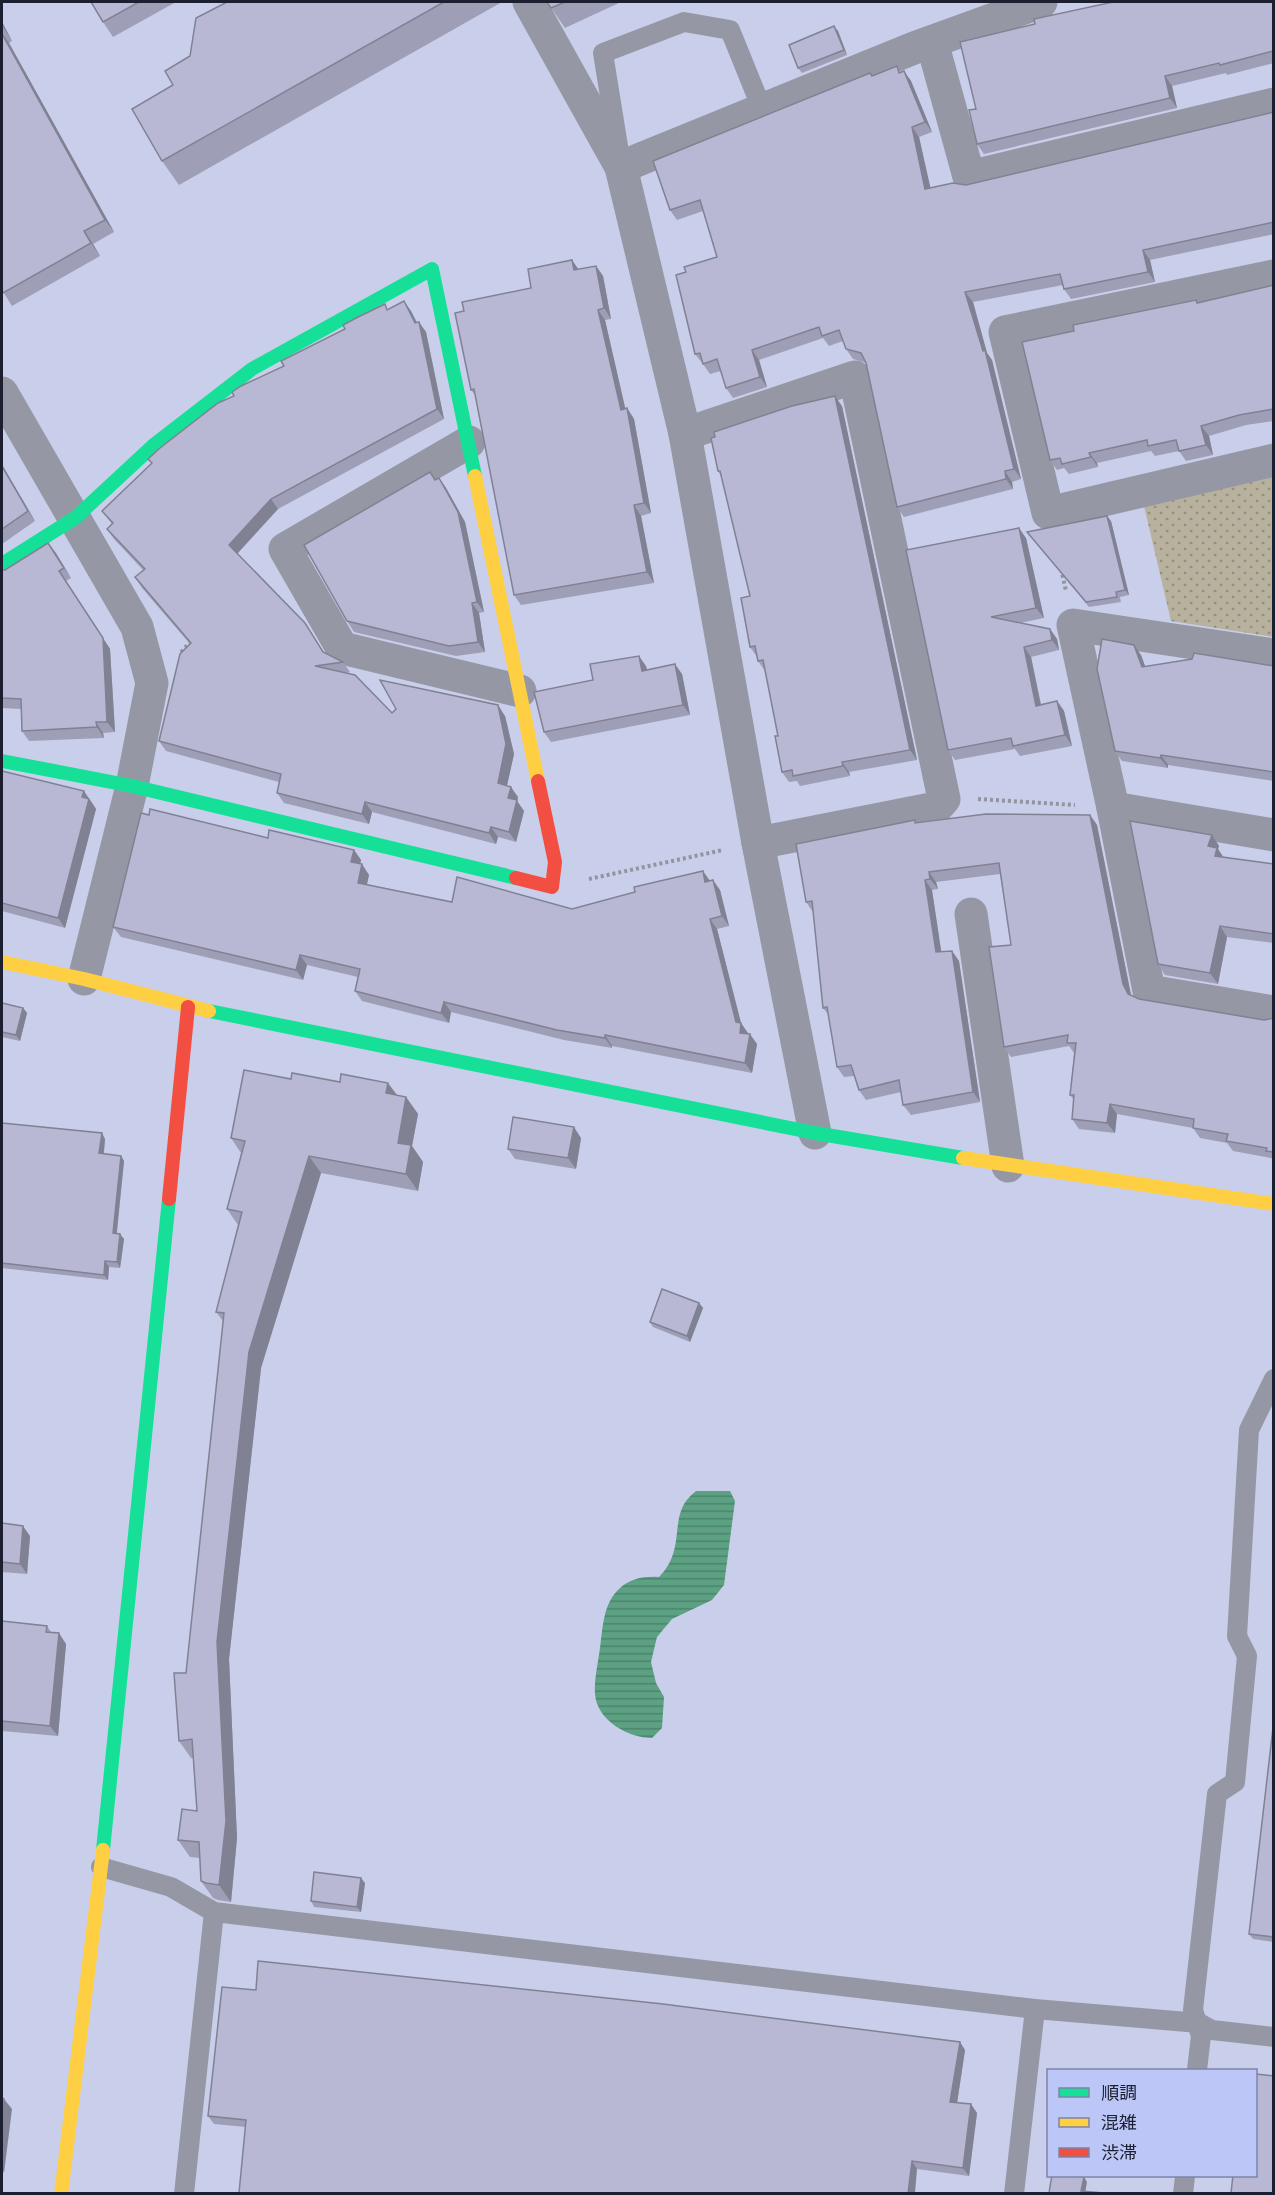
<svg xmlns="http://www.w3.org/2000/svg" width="1275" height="2195" font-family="Commissioner,'Noto Sans JP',sans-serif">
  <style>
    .park { fill: url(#park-dots) }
    .water { fill: url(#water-rules) }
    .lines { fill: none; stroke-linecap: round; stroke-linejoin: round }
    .path { stroke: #9294a0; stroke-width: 4; stroke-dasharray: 3 3; stroke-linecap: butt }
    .lane { stroke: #9598a4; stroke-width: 20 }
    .street { stroke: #9598a4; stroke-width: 33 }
    .fast { stroke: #16e098; stroke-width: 14 }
    .slow { stroke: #ffcf43; stroke-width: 14 }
    .jam { stroke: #f24e42; stroke-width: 14 }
    .wall { fill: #9e9eb6 }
    .shaded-wall { fill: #818194 }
    .building { fill: #b8b8d4; stroke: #818194; stroke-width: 1.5 }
  </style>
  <defs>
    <pattern id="park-dots" width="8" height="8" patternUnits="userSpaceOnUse" patternTransform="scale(1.5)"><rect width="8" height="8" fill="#b7b19e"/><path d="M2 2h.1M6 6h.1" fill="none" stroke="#948f81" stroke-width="1.8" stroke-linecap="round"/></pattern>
    <pattern id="water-rules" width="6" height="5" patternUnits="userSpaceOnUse" patternTransform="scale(1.5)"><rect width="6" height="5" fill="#5da183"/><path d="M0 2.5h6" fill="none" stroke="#4c836c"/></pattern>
  </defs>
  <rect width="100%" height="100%" fill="#c9cfea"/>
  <polygon class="park" points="1273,477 1273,637 1171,621 1144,506"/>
  <path class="water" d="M696,1491H730L735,1501L724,1585L712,1600L672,1619L657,1637L651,1662L656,1683L664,1697L662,1728L652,1738C629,1738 597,1721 595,1694C594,1680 598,1663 600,1648C603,1627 603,1603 620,1588C631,1578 645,1576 659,1577C689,1547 665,1514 696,1491Z"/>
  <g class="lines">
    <g class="path">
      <polyline points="1061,569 1066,591"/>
      <polyline points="181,652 192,640"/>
      <polyline points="978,799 1075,805"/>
      <polyline points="589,879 723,850"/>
    </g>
    <g class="lane">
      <polyline points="618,146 603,53 684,22 730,30 762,109"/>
      <polyline points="101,1867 171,1887 214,1912 1035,2009 1199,2023 1212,2030 1274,2037"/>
      <polyline points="1197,2070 1201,2036 1193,2010 1217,1794 1235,1782 1247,1656 1237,1636 1249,1430 1274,1379"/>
      <polyline points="184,2194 214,1912"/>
      <polyline points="1014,2194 1035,2009"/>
      <polyline points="1183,2194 1185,2176"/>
    </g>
    <g class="street">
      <polyline points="529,2 621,167 685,434 758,843 815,1133"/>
      <polyline points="932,42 969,177 1274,104"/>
      <polyline points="621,167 914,48 1041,2"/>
      <polyline points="1274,276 1005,332 1048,513 1274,460"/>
      <polyline points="2,393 137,627 152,683 132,786 84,979"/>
      <polyline points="685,434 855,377 944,799 936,808 758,843"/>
      <polyline points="469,442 285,549 342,648 520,691"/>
      <polyline points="1113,808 1073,625 1274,655"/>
      <polyline points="1274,835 1113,808 1149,991 1274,1012"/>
      <polyline points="971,914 1008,1166"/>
    </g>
    <g class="fast">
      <polyline points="2,564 75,518 155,444 252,369 432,269 475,476"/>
      <polyline points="2,761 132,786 516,878"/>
      <polyline points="209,1011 815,1133 963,1158"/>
      <polyline points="103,1850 169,1199"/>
    </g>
    <g class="slow">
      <polyline points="475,476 538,781"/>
      <polyline points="2,962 84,979 209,1011"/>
      <polyline points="963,1158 1274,1204"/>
      <polyline points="61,2194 103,1850"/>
    </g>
    <g class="jam">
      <polyline points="516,878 552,887 555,862 538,781"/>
      <polyline points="169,1199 188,1007"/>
    </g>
  </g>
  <g class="wall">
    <polygon points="91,2 176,2 113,37 103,22"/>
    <polygon points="227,2 502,2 179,185 162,161 173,85 190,56"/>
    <polygon points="547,2 621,2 565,28"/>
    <polygon points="1274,2 1274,63 1227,75 1226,73 1172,86 1177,108 984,154 977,144 976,109 1035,24"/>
    <polygon points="2,22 12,41 9,43 114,232 93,244 100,256 12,306 2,290"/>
    <polygon points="838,31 847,55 802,73 798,68"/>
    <polygon points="901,72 911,81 932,132 919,137 930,188 966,185 1274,112 1274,234 1150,260 1155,282 1071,299 1064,289 1063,285 973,302 987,353 992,360 1021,479 1012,482 1013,489 904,517 897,507 866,363 853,359 846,349 843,341 829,346 823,338 759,360 767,387 733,398 726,388 721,371 710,374 703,364 695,354 686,272 717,257 703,211 677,220 670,210 872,76"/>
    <polygon points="596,266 603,276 611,319 605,320 625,409 627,408 634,419 651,513 641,516 654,583 521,605 514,595 475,395 471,390 464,311 531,288 579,269"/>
    <polygon points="1274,285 1274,421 1246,425 1209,436 1213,455 1186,461 1179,451 1155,456 1151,451 1097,463 1098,467 1069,474 1064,468 1057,470 1050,460 1074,331 1196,300 1198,303"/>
    <polygon points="388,309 411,311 417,322 426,332 444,419 278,509 237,554 305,623 324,653 343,662 350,672 346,673 392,713 505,716 514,754 507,786 518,797 517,801 524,811 516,842 498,837 496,844 372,812 369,824 284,803 277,793 279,782 166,751 159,741 190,644 142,588 135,577 143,570 114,539 107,529 112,524 102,511 234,396 284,366"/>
    <polygon points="842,406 917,760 849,772 850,776 800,786 797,781 789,782 782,772 778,736 765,671 758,661 757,657 750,647 750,596 722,477 718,471"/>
    <polygon points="2,465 35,521 2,544"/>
    <polygon points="430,472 436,480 439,478 446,488 465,522 484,612 479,613 485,652 456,656 354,632 347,621"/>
    <polygon points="1111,521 1129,595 1120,597 1121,602 1089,607 1027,532"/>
    <polygon points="1026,538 1044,618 1020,623 1050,629 1057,639 1059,650 1031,657 1041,704 1057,701 1064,711 1072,746 1020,756 1015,749 955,760 948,750 906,550"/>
    <polygon points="48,543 71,578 66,581 110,649 115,732 103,733 104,738 29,741 22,731 21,709 2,708 2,570 5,570"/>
    <polygon points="1141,655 1145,666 1274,666 1274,781 1168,765 1168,768 1122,761 1115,751"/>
    <polygon points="646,666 647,670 682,674 690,715 551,742 544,732 593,680"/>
    <polygon points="2,771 91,801 96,809 65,928 2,911"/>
    <polygon points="1090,815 1097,825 1131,995 1139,999 1264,1020 1274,1018 1274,1161 1271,1158 1233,1151 1227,1143 1200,1138 1193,1128 1117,1114 1115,1133 1079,1129 1072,1119 1074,1100 1070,1095 1074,1053 1069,1046 1011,1057 1004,1047 1011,945 1000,874 936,882 938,889 932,890 941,952 952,951 959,961 980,1102 911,1115 903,1105 901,1092 866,1100 859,1090 854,1076 844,1077 837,1067 828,1014 823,1008 813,912 806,902 916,823"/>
    <polygon points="1212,835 1219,846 1218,849 1223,857 1274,864 1274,943 1227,937 1218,984 1165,975 1158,964"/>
    <polygon points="268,838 354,850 361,860 360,864 369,875 367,884 452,902 572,909 710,881 720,890 729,926 717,929 741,1023 748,1034 757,1044 752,1073 612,1046 612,1048 564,1040 451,1012 449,1023 362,1001 355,991 358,977 307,965 303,980 121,937 113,927"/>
    <polygon points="2,1003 23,1008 27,1013 20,1041 2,1037"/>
    <polygon points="291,1079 406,1097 418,1114 412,1146 423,1162 418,1191 321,1173 261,1368 229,1659 237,1838 231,1902 218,1900 213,1898 201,1881 200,1858 190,1857 178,1840 197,1811 193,1758 191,1758 179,1741 223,1321 216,1312 238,1225 227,1209 241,1153 231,1138"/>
    <polygon points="2,1123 105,1139 104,1154 121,1156 124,1161 117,1233 124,1239 120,1268 109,1267 108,1280 2,1268"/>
    <polygon points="581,1138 576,1169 515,1159 508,1149"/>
    <polygon points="699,1303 703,1308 690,1342 653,1327 650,1322"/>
    <polygon points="2,1523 30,1536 27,1574 2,1572"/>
    <polygon points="2,1621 47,1626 51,1632 66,1644 58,1736 2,1731"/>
    <polygon points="1274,1719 1274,1942 1253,1939 1249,1934"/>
    <polygon points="365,1883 361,1912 314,1907 311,1901"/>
    <polygon points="256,1990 965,2050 957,2103 977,2113 969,2176 917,2169 246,2127 214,2124 208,2116"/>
  </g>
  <g class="shaded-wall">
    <polygon points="2,22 12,41 2,25"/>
    <polygon points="834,26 838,31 847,55 844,50"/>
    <polygon points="2,33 9,43 114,232 105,220"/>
    <polygon points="904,71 911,81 932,132 925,122"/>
    <polygon points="1165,76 1172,86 1177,108 1170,98"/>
    <polygon points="912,127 919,137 933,199 925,189"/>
    <polygon points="84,231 93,244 100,256 91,243"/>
    <polygon points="1143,250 1150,260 1155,282 1148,272"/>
    <polygon points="572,260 579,270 574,270"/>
    <polygon points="596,266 603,276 611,319 604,308"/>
    <polygon points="965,292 973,302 987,353 992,360 1021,479 1014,469 983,351"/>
    <polygon points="404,301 411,311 420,330 419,322 426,332 444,419 437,409 415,323"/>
    <polygon points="598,310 605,320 628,420 621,410"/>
    <polygon points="752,350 759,360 767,387 760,377"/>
    <polygon points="835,396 842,406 917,760 910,750"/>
    <polygon points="627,408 634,419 651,513 644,503"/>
    <polygon points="1201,426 1209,436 1213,455 1206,445"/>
    <polygon points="1089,453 1097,463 1098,467 1091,457"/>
    <polygon points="2,465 35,521 28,511 2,466"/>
    <polygon points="1005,471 1012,482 1013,489 1006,479"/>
    <polygon points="439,478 446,488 465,522 484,612 477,602"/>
    <polygon points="271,499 278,509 236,555 229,545"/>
    <polygon points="634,505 641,516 654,583 647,572"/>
    <polygon points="1107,516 1111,521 1129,595 1125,590"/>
    <polygon points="1019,528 1026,538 1044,618 1036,608"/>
    <polygon points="48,543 56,553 71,578 64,568"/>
    <polygon points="66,581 110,649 115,732 107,722"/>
    <polygon points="472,603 479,613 485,652 478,642"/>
    <polygon points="1050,629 1057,639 1059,650 1052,640"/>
    <polygon points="1134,645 1141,655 1149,677 1142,667"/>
    <polygon points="1024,647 1031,657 1043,716 1036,706"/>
    <polygon points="639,656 646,666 649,681 642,671"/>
    <polygon points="675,664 682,674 690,715 683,705"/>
    <polygon points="1057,701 1064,711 1072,746 1065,735"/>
    <polygon points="498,705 505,716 514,754 505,794 498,783"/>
    <polygon points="96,722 103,733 104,738 97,727"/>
    <polygon points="1161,755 1168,765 1168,768 1160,758"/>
    <polygon points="842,762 849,772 850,776 843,766"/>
    <polygon points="511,787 518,797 517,801 524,811 516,842 509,832 508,798"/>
    <polygon points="84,791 96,809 65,928 58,918"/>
    <polygon points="365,802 372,812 369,824 362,814"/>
    <polygon points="1090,815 1097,825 1131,995 1128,994 1123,984"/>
    <polygon points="491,827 498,837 496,844 489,833"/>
    <polygon points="1212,835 1219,846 1218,849 1224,858 1222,866 1208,846"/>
    <polygon points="354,850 361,860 358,873 351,862"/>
    <polygon points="362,864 369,875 365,893 358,883"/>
    <polygon points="703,871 710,881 705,882"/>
    <polygon points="929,872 936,882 938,889 930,879"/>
    <polygon points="713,880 720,890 729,926 722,916"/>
    <polygon points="925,880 932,890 943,963 936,952"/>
    <polygon points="710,919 717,929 741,1023 748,1033 747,1043 740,1033 736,1022"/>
    <polygon points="1220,926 1227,937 1218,984 1210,973"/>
    <polygon points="952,951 959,961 980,1102 973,1092"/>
    <polygon points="300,955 307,965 303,980 296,970"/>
    <polygon points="444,1002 451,1012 449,1023 441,1013"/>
    <polygon points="23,1008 27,1013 20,1041 16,1035"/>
    <polygon points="750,1034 757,1044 752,1073 745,1063"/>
    <polygon points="605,1035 612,1046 612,1048 605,1038"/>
    <polygon points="388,1083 400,1099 386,1093"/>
    <polygon points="406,1097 418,1114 412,1146 423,1162 418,1191 406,1174 398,1143"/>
    <polygon points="1110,1104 1117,1114 1115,1133 1107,1123"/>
    <polygon points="574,1127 581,1138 576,1169 568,1158"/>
    <polygon points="102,1133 105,1139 103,1159 99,1153"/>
    <polygon points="121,1156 124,1161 116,1238 113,1233"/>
    <polygon points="309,1156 321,1173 261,1368 229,1659 237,1838 231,1902 219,1885 217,1642 249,1352"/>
    <polygon points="120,1234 124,1239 120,1268 117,1262"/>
    <polygon points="105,1261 109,1267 108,1280 104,1275"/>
    <polygon points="699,1303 703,1308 690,1342 687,1336"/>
    <polygon points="23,1526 30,1536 27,1574 20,1564"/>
    <polygon points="59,1633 66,1644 58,1736 50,1726"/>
    <polygon points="361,1878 365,1883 361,1912 357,1907"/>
    <polygon points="960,2042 965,2050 956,2110 950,2102"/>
    <polygon points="4,2099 12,2109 4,2173 2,2169 2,2124"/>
    <polygon points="971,2104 977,2113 969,2176 963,2168"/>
    <polygon points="912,2161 917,2169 915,2193 908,2193"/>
    <polygon points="1084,2177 1087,2182 1085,2193 1081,2191"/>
  </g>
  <g class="building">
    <polygon points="91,2 139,2 103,22"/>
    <polygon points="227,2 444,2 162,161 132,109 173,85 165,71 190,56 196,18"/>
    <polygon points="547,2 565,2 551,8"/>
    <polygon points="1113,2 1274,2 1274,52 1273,51 1220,65 1219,63 1165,76 1170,98 977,144 969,110 976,109 960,42 1035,24 1034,19"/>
    <polygon points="834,26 844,50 798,68 789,45"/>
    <polygon points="2,34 105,220 84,231 91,243 3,293 2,290"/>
    <polygon points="897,66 899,73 904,71 925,122 912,127 925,189 953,183 966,185 1274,112 1274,222 1143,250 1148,272 1064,289 1060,274 965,292 983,351 985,350 1014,469 1005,471 1006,479 897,507 866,363 861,353 846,349 839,330 822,336 819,327 752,350 760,377 726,388 717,359 703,364 700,353 695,354 676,275 686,272 684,267 717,257 700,200 670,210 653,161 870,73 872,76"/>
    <polygon points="572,260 574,270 596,266 604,308 598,310 621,410 627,408 644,503 634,505 647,572 514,595 474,389 471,390 455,313 464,311 462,302 531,288 528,269"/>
    <polygon points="1274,285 1274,409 1239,415 1201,426 1206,445 1179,451 1176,440 1148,446 1147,440 1089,453 1091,457 1062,464 1060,458 1050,460 1022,342 1074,331 1073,325 1196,300 1197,303"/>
    <polygon points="404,301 415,323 419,322 437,409 271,499 229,545 305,623 323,652 343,662 315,666 355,675 392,713 396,709 380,680 498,705 506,744 498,783 511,787 508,798 517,800 509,832 491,827 489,833 365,802 362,814 277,793 281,774 159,741 180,654 191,643 135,577 145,569 107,529 113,523 102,511 152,463 148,459 160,448 218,403 234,396 232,392 241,386 284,366 281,361 345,329 343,325 358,317 385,304 387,310"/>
    <polygon points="835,396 910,750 842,762 843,766 793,776 792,770 782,772 775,736 778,736 763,660 758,661 755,646 750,647 741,598 750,596 720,471 718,471 711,438 715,437 714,432 792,406"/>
    <polygon points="2,466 28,511 2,529"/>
    <polygon points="430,472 435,480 439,478 458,512 477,602 472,603 478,642 449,646 347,621 304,545"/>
    <polygon points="1107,516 1125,590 1116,592 1117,597 1086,602 1027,532"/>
    <polygon points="1019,528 1036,608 991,617 1050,629 1052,640 1024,647 1036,706 1057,701 1065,735 1013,746 1011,738 948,750 906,550"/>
    <polygon points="48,543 64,568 59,571 103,638 107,722 96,722 97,727 22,731 21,699 2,698 2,570 5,570"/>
    <polygon points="1102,639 1134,645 1142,667 1192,659 1194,653 1274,666 1274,772 1161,755 1160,758 1115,751 1097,669"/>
    <polygon points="639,656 642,671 675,664 683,705 544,732 534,692 593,680 590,664"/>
    <polygon points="2,771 84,791 82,797 89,799 58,918 2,903"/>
    <polygon points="150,809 268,838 269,830 354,850 351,862 362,864 358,883 452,902 457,877 572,909 635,892 634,887 703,871 705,882 713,880 722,916 710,919 736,1022 741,1023 740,1033 750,1034 745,1063 605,1035 605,1038 557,1030 444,1002 441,1013 355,991 360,969 300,955 296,970 113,927 141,813 149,815"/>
    <polygon points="986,814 1090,815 1123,984 1128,994 1139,999 1264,1020 1274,1018 1274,1152 1266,1151 1267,1148 1226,1141 1228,1134 1193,1128 1194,1119 1110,1104 1107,1123 1072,1119 1074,1095 1070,1095 1076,1043 1067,1043 1068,1035 1004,1047 989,947 1011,945 999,863 929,872 930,879 925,880 936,952 952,951 973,1092 903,1105 899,1080 859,1090 851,1065 837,1067 827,1007 823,1008 812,901 806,902 796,844 915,820 915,823"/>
    <polygon points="1130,821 1212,835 1208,846 1217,848 1215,856 1274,864 1274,934 1220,926 1210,973 1158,964"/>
    <polygon points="2,1003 23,1008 16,1035 2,1032"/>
    <polygon points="244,1070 291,1079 292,1073 340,1082 341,1074 388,1083 386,1093 406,1097 398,1143 411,1145 406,1174 309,1156 249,1352 217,1642 226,1821 219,1885 206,1883 201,1881 199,1842 178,1840 182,1809 197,1811 192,1739 179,1741 174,1673 186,1673 224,1313 216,1312 242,1212 227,1209 245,1141 231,1138"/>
    <polygon points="513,1117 574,1127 568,1158 508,1149"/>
    <polygon points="2,1123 102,1133 99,1153 121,1156 113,1233 120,1234 117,1262 105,1261 104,1275 2,1263"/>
    <polygon points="662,1289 699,1303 687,1336 650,1322"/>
    <polygon points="2,1523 23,1526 20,1564 2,1562"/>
    <polygon points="2,1621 47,1626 46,1632 59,1633 50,1726 2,1721"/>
    <polygon points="1274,1719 1274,1937 1249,1934"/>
    <polygon points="314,1872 361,1878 357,1907 311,1901"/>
    <polygon points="258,1961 663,2004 960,2042 950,2102 971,2104 963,2168 912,2161 908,2193 239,2193 246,2120 208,2116 222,1987 256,1990"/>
    <polygon points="1256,2074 1274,2076 1274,2193 1231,2193 1233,2175 1256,2175"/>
    <polygon points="2,2098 4,2099 2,2124"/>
    <polygon points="1052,2175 1070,2175 1084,2177 1081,2191 1104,2193 1049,2193"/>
  </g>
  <rect width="1275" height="2195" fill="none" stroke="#1b1f30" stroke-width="6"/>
  <rect x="1047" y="2069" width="210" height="108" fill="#bcc7f7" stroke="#7c84a7" stroke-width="1.5"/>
  <rect x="1059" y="2088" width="30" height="9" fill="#16e098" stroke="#7c84a7" stroke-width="1.5"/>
  <text x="1101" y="2099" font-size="18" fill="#1b1f30">順調</text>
  <rect x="1059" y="2118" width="30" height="9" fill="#ffcf43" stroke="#7c84a7" stroke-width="1.5"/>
  <text x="1101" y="2129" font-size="18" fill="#1b1f30">混雑</text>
  <rect x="1059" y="2148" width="30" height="9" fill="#f24e42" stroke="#7c84a7" stroke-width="1.5"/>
  <text x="1101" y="2159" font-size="18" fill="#1b1f30">渋滞</text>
</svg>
